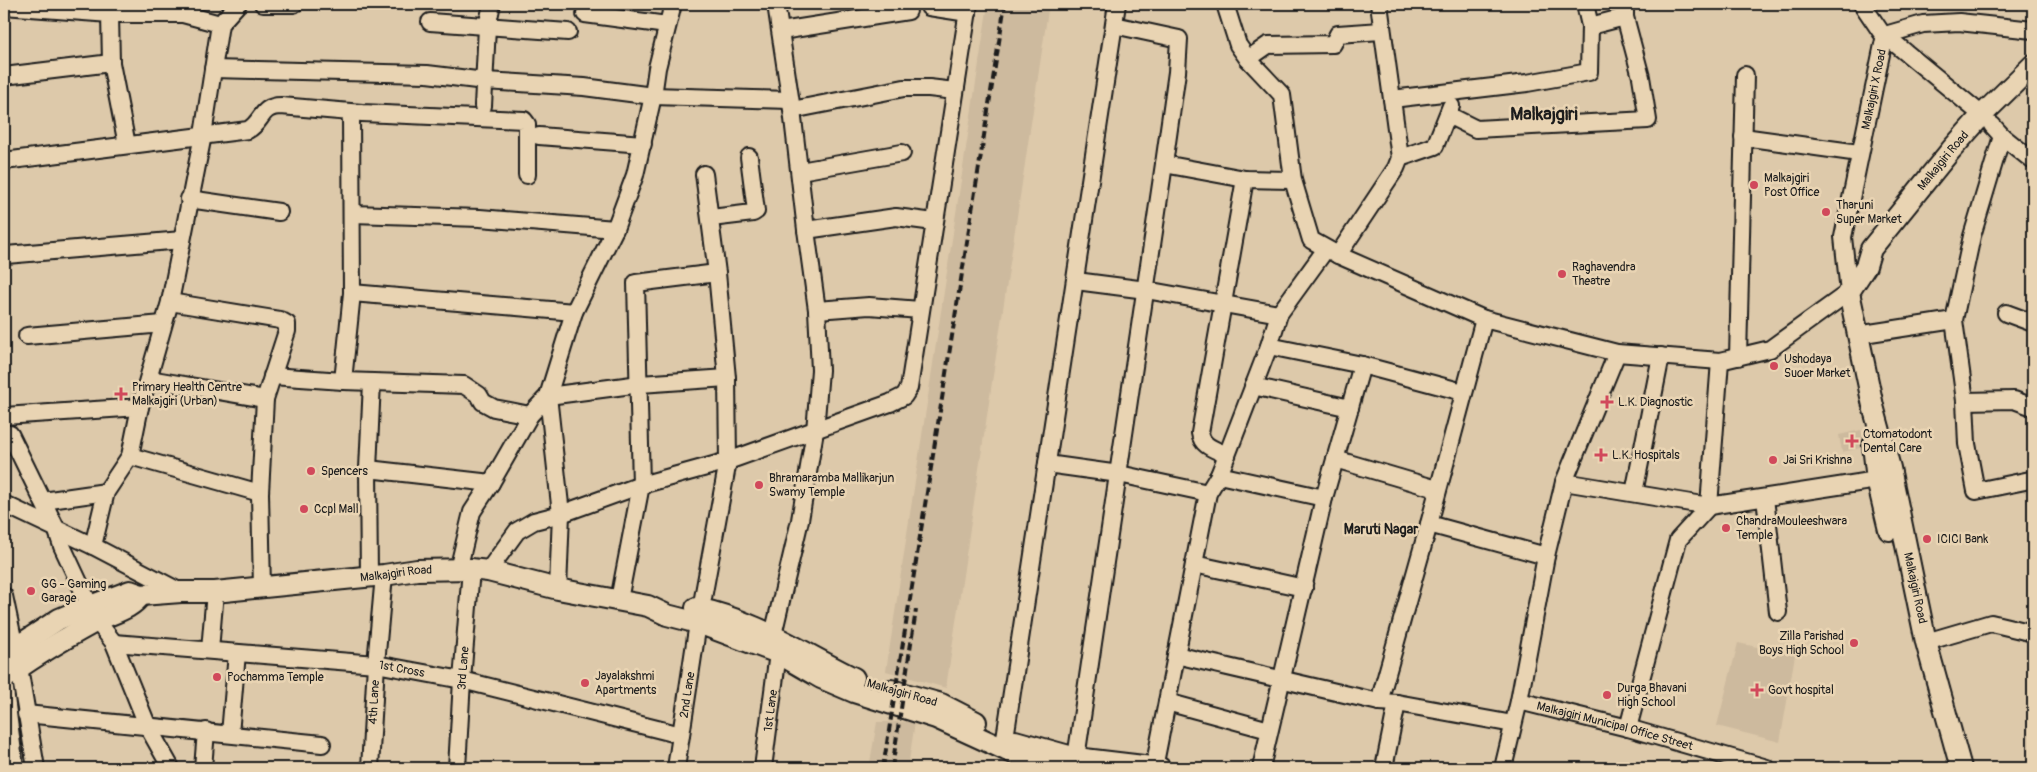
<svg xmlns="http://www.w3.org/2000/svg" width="2037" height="772" font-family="Pangolin,sans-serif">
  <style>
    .built { fill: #cdba9e }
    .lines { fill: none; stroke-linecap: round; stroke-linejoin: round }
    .minor-casing { stroke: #1c1c1c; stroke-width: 20 }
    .major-casing { stroke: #1c1c1c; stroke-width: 24 }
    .minor { stroke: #e9d4b3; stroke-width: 16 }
    .major { stroke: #e9d4b3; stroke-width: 20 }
    .rail { stroke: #1c1c1c; stroke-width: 4; stroke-dasharray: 8 4; stroke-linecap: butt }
    .poi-dot { fill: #d1495b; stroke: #e9d4b3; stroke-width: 2 }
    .labels { text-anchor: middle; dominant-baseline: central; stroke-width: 5; stroke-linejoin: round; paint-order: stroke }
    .street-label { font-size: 12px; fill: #1c1c1c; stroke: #e9d4b3 }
    .poi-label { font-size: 12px; fill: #1c1c1c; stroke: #e9d4b3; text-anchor: start }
    .neighbourhood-label { font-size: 14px; font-weight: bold; fill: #1c1c1c; stroke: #e9d4b3 }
    .district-label { font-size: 18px; font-weight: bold; fill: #1c1c1c; stroke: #e9d4b3 }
  </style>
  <rect width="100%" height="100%" fill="#ddc9aa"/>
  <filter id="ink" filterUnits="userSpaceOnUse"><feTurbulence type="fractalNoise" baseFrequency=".02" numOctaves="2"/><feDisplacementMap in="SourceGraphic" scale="10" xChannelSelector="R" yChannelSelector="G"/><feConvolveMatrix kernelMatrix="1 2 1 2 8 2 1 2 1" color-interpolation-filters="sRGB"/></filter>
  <g filter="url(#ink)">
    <g class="built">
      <polygon points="988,4 1049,4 946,688 886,671"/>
      <polygon points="1861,430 1865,447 1842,452 1839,435"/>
      <polygon points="1738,643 1795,655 1780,742 1717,726"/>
      <polygon points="877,722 915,722 908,768 869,768"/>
    </g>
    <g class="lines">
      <defs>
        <g id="minor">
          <polyline points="263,4 294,4"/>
          <path id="s1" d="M1225,4L1238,45L1248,59L1282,95L1293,180L1311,240L1338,255L1484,319L1617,353L1720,361L1770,349L1849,292L1843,237L1885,35L1923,24L1959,22L2033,30"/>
          <polyline points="1379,4 1400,158"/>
          <polyline points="1862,4 1881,32 1982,115"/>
          <polyline points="4,6 110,14 183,14 220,24"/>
          <polyline points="929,7 968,13"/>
          <polyline points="110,14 111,63 127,145"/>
          <polyline points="585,14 667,25"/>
          <polyline points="430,22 568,32"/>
          <polyline points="1590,26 1625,17"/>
          <polyline points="781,31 908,11"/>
          <polyline points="1248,59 1268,45 1333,44 1338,34 1381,31"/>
          <polyline points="213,69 427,74 485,81 584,87 653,96 790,100"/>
          <polyline points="4,76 111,63"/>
          <polyline points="1392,99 1527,83 1589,72 1590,26 1585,4"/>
          <polyline points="483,106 487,27 492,4"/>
          <polyline points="792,110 904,88 929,88 955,91"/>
          <polyline points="1448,115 1476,129 1648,120 1641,77 1625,17 1625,4"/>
          <polyline points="1992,125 2002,136 2033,161"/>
          <polyline points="539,136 643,144"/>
          <polyline points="2002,136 1972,236 1954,320 1965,401 1967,444 1976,491 2030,480 2033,481"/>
          <polyline points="1743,137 1859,153"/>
          <path d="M4,161L248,130C263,122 260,106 281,106L362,113L524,120L527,124V175"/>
          <polyline points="1164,164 1245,179 1293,180"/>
          <polyline points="800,171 902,153"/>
          <polyline points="189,199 279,212"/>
          <polyline points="352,214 480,218 615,229"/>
          <polyline points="711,218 753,213 756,211 749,157"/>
          <polyline points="806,230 896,217 934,222"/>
          <polyline points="6,255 182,240"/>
          <polyline points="1338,255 1396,168 1400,158 1435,146 1451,106"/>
          <polyline points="1076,281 1146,290 1279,314"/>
          <polyline points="352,293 574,312"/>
          <polyline points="170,302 280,320 287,324 287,331 265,399 260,493 262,588"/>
          <polyline points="817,310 869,306 920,310"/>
          <polyline points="2006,313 2033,323"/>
          <polyline points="1857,335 1954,320"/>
          <polyline points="27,336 163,324"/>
          <polyline points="1269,346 1362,365 1463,392"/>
          <polyline points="1738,357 1745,75"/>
          <polyline points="272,376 343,381 464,385 479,395 483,402 494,408 530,415"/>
          <polyline points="149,379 265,399"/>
          <polyline points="343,381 352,293 351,113"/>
          <polyline points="1253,386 1350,408"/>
          <polyline points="1965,401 2014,400 2033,407"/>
          <polyline points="4,416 140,407"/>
          <polyline points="10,434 56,528 62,546 90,606"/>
          <path d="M1227,455C1215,449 1202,447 1200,433L1245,179"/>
          <polyline points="130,456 260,493"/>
          <polyline points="1335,459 1437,489"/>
          <polyline points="1047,464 1119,474 1208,493"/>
          <polyline points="368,469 491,483"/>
          <polyline points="1219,475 1324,498"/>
          <polyline points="1564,482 1709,506 1877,480"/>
          <polyline points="1634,493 1661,356"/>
          <polyline points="1765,498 1778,612"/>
          <polyline points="43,501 106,492"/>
          <polyline points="4,504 93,546 181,592"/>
          <polyline points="1429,524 1546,556"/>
          <polyline points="93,546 106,492 130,456 140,407 170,302 203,135 220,24 238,4"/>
          <polyline points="1194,564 1304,588"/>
          <polyline points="458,570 472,512 491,483 530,415 548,396 574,312 615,229 635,175 653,96 657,68 673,4"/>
          <polyline points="488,571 517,531 534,521 561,514 641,485 728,461 890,403 904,396 909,388 969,4"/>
          <polyline points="369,576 368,469 372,382"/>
          <polyline points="558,589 561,514 548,396 640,384 727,378"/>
          <polyline points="4,596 19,667 36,768"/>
          <polyline points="619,600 641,485 636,283 717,273"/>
          <polyline points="701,609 728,461 727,378 717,273 704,174"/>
          <polyline points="97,621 114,643 148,727 171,768"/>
          <polyline points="773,635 800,520 815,431 820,370 817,310 806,230 792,110 776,4"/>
          <polyline points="1926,642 1991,623 2033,633"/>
          <path id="s2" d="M114,643L376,664L462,680L681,735"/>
          <polyline points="210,650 215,592"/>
          <polyline points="1176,655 1379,702 1397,703 1513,724"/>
          <polyline points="4,682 15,768"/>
          <path id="s3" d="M1519,701L1628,728L1767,768"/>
          <polyline points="1167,702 1269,730"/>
          <polyline points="1379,702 1429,524 1484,319"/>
          <polyline points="26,714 322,744"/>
          <polyline points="1628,728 1678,540 1709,506 1720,361"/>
          <polyline points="230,734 237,653"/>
          <polyline points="1005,738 1117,4"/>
          <polyline points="1076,758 1164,164 1177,72 1179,39 1114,25"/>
          <polyline points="203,768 206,731"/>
          <path id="s4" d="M370,768L376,664L384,575"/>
          <path id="s5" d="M457,768L462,680L471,569"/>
          <path id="s6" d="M676,768L698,623"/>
          <path id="s7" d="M763,768L778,653"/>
          <polyline points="1154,768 1208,493 1219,475 1227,455 1269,346 1279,314 1326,249"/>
          <polyline points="1261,768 1324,498 1362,365"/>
          <polyline points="1384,768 1397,703"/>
          <polyline points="1503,768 1519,701 1546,556 1564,482 1617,353"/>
        </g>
        <g id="major">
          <polyline points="1873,445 1877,480 1889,530"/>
          <path d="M696,608C753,619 803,653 854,678"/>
          <path id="s8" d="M4,655L59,619L90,606L130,591L141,595L181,592H215L384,575L417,570L471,569L488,571L558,589L648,606L667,615L698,623L778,653L821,678L854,692L936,718L1006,750L1044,766L1055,768"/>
          <path d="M4,679C32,657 64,639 95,622C111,613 131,610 141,595"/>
          <polyline points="891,690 941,704 976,722"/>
          <polyline points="1015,741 1076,758 1160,768"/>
          <path id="s9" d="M1961,768L1926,642L1890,468L1873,406L1849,292L1866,266L1871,249L1951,150L1982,115L2033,65"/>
        </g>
      </defs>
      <use href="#minor" class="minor-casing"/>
      <use href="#major" class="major-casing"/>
      <use href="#minor" class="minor"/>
      <use href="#major" class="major"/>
      <g class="rail">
        <polyline points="883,768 1005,4"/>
        <polyline points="892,768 916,610"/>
      </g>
    </g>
  </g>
  <g class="poi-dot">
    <circle cx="1754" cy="185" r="5"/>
    <circle cx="1826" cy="212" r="5"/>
    <circle cx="1562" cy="274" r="5"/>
    <circle cx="1774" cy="366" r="5"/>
    <path d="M118.5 386.5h5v5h5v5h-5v5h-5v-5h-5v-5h5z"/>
    <path d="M1604.5 394.5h5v5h5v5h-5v5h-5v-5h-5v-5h5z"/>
    <path d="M1849.5 433.5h5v5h5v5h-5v5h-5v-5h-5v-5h5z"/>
    <path d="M1598.5 447.5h5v5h5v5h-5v5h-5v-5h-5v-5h5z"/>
    <circle cx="1773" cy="460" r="5"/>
    <circle cx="311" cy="471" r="5"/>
    <circle cx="759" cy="485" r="5"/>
    <circle cx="304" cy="509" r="5"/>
    <circle cx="1726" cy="528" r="5"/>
    <circle cx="1927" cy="539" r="5"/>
    <circle cx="31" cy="591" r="5"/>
    <circle cx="1854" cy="643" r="5"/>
    <circle cx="217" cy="677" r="5"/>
    <circle cx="585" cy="683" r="5"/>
    <path d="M1754.5 682.5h5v5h5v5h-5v5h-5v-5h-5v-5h5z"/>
    <circle cx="1607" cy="695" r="5"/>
  </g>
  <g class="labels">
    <g class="street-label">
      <text stroke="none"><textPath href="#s1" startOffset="1044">Malkajgiri X Road</textPath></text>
      <text stroke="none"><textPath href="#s9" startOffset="652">Malkajgiri Road</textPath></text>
      <text stroke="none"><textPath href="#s8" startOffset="410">Malkajgiri Road</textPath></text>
      <text transform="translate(1915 588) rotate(78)">Malkajgiri Road</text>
      <text stroke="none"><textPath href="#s2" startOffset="289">1st Cross</textPath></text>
      <text stroke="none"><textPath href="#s5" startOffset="100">3rd Lane</textPath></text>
      <text transform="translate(902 693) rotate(16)">Malkajgiri Road</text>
      <text stroke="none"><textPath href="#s6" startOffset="74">2nd Lane</textPath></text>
      <text stroke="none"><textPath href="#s4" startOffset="66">4th Lane</textPath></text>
      <text stroke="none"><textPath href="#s7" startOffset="58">1st Lane</textPath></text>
      <text stroke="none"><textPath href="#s3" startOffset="99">Malkajgiri Municipal Office Street</textPath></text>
    </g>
    <g class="poi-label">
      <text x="1764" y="178">Malkajgiri<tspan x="1764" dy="14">Post Office</tspan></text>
      <text x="1836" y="205">Tharuni<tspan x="1836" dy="14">Super Market</tspan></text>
      <text x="1572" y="267">Raghavendra<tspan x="1572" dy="14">Theatre</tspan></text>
      <text x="1784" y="359">Ushodaya<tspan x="1784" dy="14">Suoer Market</tspan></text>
      <text x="132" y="387">Primary Health Centre<tspan x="132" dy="14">Malkajgiri (Urban)</tspan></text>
      <text x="1618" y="402">L.K. Diagnostic</text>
      <text x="1863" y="434">Ctomatodont<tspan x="1863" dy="14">Dental Care</tspan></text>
      <text x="1612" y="455">L.K. Hospitals</text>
      <text x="1783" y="460">Jai Sri Krishna</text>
      <text x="321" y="471">Spencers</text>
      <text x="769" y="478">Bhramaramba Mallikarjun<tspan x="769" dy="14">Swamy Temple</tspan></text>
      <text x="314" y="509">Ccpl Mall</text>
      <text x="1736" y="521">ChandraMouleeshwara<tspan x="1736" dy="14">Temple</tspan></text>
      <text x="1937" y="539">ICICI Bank</text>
      <text x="41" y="584">GG - Gaming<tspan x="41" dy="14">Garage</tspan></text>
      <text x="1844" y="636" text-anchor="end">Zilla Parishad<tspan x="1844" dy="14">Boys High School</tspan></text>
      <text x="595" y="676">Jayalakshmi<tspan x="595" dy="14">Apartments</tspan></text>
      <text x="227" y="677">Pochamma Temple</text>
      <text x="1617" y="688">Durga Bhavani<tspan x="1617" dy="14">High School</tspan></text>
      <text x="1768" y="690">Govt hospital</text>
    </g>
    <g class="neighbourhood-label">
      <text x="1381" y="529">Maruti Nagar</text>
    </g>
    <g class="district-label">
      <text x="1544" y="114">Malkajgiri</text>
    </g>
  </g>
  <rect width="2037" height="772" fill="none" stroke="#e9d4b3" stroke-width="20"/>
  <rect x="10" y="10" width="2017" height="752" fill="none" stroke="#1c1c1c" stroke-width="2" filter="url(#ink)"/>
</svg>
